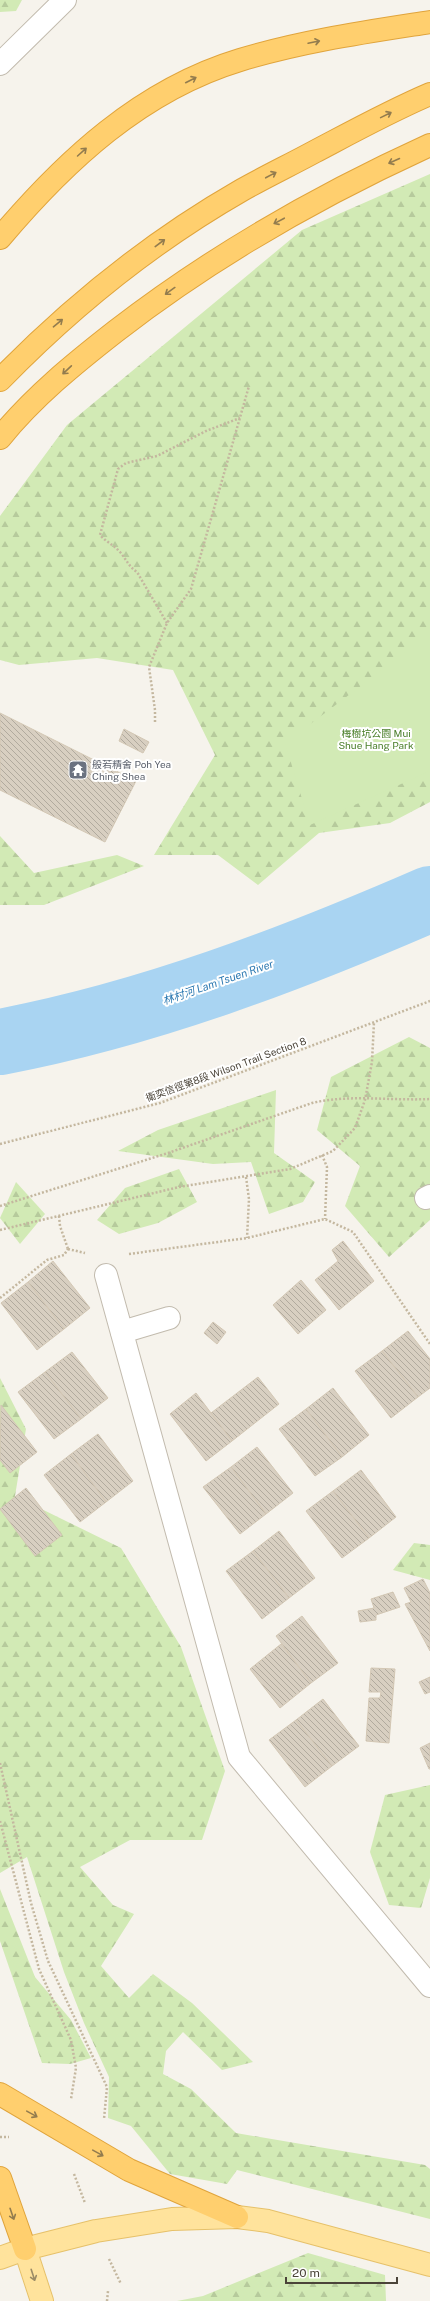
<svg xmlns="http://www.w3.org/2000/svg" width="430" height="2301" font-family="'Public Sans','Noto Sans TC',sans-serif">
  <style>
    .forest { fill: url(#forest-firs) }
    .green { fill: #d2eab5 }
    .lines { fill: none; stroke-linecap: round; stroke-linejoin: round }
    .river { stroke: #a9d4f2; stroke-width: 66 }
    .building { fill: url(#building-back-hatch); stroke: #d3c7b4 }
    .minor-casing { stroke: #c2bbae; stroke-width: 24 }
    .major-casing { stroke: #e6c16a; stroke-width: 24 }
    .highway-casing { stroke: #e0a43c; stroke-width: 24 }
    .path { stroke: #c4b79f; stroke-width: 2.5; stroke-dasharray: 2 2; stroke-linecap: butt }
    .minor { stroke: #fff; stroke-width: 22 }
    .major { stroke: #ffe39c; stroke-width: 22 }
    .highway { stroke: #ffcf6e; stroke-width: 22 }
    .oneway { stroke: #937c4e }
    .oneway2 { stroke: #9c8c66 }
    .labels { text-anchor: middle; dominant-baseline: central; stroke-width: 4; stroke-linejoin: round; paint-order: stroke }
    .park-label { font-size: 10px; fill: #4a7f2a; stroke: #fff }
    .worship-label { font-size: 10px; fill: #5b616d; stroke: #fff; text-anchor: start }
    .street-label { font-size: 10px; fill: #4b4439; stroke: #fff }
    .water-label { font-size: 11px; font-style: italic; fill: #2e7ab2; stroke: #fff }
  </style>
  <defs>
    <pattern id="forest-firs" width="22" height="20" patternUnits="userSpaceOnUse"><rect width="22" height="20" fill="#d2eab5"/><path d="M5 1l3.5 6h-7zM16 11l3.5 6h-7z" fill="#b6ca9c"/></pattern>
    <pattern id="building-back-hatch" width="6" height="6" patternUnits="userSpaceOnUse"><rect width="6" height="6" fill="#d8cfc1"/><path d="M-1 5l2 2M0 0l6 6M5-1l2 2" fill="none" stroke="#b1aa9e"/></pattern>
  </defs>
  <rect width="100%" height="100%" fill="#f6f3ec"/>
  <g class="forest">
    <polygon points="0,0 22,0 16,11 0,12"/>
    <polygon points="430,174 430,802 390,823 319,833 258,885 218,855 154,855 215,755 173,670 97,658 19,665 0,660 0,516 67,425 302,230"/>
    <polygon points="0,836 34,873 117,855 144,866 44,905 0,905"/>
    <polygon points="409,1037 430,1048 430,1220 389,1257 345,1206 360,1166 317,1130 331,1077"/>
    <polygon points="276,1090 274,1153 315,1182 303,1202 269,1214 251,1162 213,1164 118,1151 158,1130"/>
    <polygon points="179,1169 197,1202 158,1223 119,1234 97,1220 125,1188"/>
    <polygon points="16,1182 45,1214 20,1244 0,1218"/>
    <polygon points="0,1378 26,1429 15,1496 121,1548 181,1647 225,1771 202,1840 130,1840 80,1867 113,1905 134,1914 101,1966 129,1998 153,1974 192,2003 253,2062 222,2070 183,2032 166,2051 163,2074 191,2089 236,2133 425,2165 430,2169 430,2219 237,2170 227,2184 170,2174 131,2126 108,2118 109,2077 84,2023 64,1972 27,1857 0,1873"/>
    <polygon points="414,1543 430,1545 430,1580 393,1570"/>
    <polygon points="430,1785 430,1878 421,1908 389,1905 370,1852 385,1795"/>
    <polygon points="0,1889 35,1977 71,2020 91,2058 70,2064 42,2063 0,1941"/>
    <polygon points="308,2253 385,2275 386,2301 177,2301 203,2296"/>
  </g>
  <polygon class="green" points="430,634 430,771 310,825 285,743"/>
  <g class="lines">
    <path class="river" d="M0,1042C148,1014 292,959 430,899"/>
  </g>
  <g class="building">
    <polygon points="0,713 136,781 105,842 0,790"/>
    <polygon points="124,729 149,742 143,753 119,741"/>
    <polygon points="343,1241 374,1281 339,1310 315,1280 338,1261 332,1250"/>
    <polygon points="53,1261 90,1308 64,1329 28,1282"/>
    <polygon points="301,1280 326,1310 298,1334 273,1305"/>
    <polygon points="28,1282 64,1329 37,1350 1,1303"/>
    <polygon points="213,1322 226,1332 217,1344 204,1333"/>
    <polygon points="408,1331 430,1359 430,1388 418,1397 382,1351"/>
    <polygon points="382,1351 418,1397 391,1418 355,1371"/>
    <polygon points="72,1352 108,1398 81,1419 45,1372"/>
    <polygon points="45,1372 81,1419 54,1439 18,1392"/>
    <polygon points="258,1377 279,1404 232,1441 211,1413"/>
    <polygon points="333,1388 369,1435 342,1457 306,1409"/>
    <polygon points="196,1393 232,1441 206,1461 170,1414"/>
    <polygon points="1,1405 37,1452 10,1473 0,1460"/>
    <polygon points="306,1409 342,1457 315,1476 279,1429"/>
    <polygon points="98,1434 133,1481 106,1502 71,1454"/>
    <polygon points="257,1447 293,1493 266,1514 231,1467"/>
    <polygon points="71,1454 106,1502 80,1522 44,1475"/>
    <polygon points="231,1467 266,1514 240,1534 203,1487"/>
    <polygon points="361,1470 396,1517 369,1538 333,1491"/>
    <polygon points="26,1488 62,1535 35,1556 0,1509"/>
    <polygon points="333,1491 369,1538 342,1558 306,1511"/>
    <polygon points="279,1531 315,1578 289,1598 253,1551"/>
    <polygon points="253,1551 289,1598 262,1619 226,1571"/>
    <polygon points="423,1579 430,1593 430,1651 405,1604 411,1602 404,1588"/>
    <polygon points="393,1592 400,1607 376,1615 376,1620 360,1622 358,1611 374,1608 371,1599"/>
    <polygon points="302,1616 338,1663 311,1683 276,1636"/>
    <polygon points="281,1644 311,1683 280,1708 250,1669"/>
    <polygon points="371,1668 395,1669 389,1743 366,1741 369,1698 380,1698 381,1692 369,1692"/>
    <polygon points="430,1677 430,1692 425,1694 419,1682"/>
    <polygon points="323,1699 359,1746 332,1766 296,1720"/>
    <polygon points="296,1720 332,1766 305,1787 269,1740"/>
    <polygon points="430,1743 430,1769 429,1769 420,1748"/>
  </g>
  <g class="lines">
    <defs>
      <g id="minor">
        <polyline points="0,64 65,0"/>
        <polyline points="426,1198 430,1196"/>
        <polyline points="106,1275 239,1757 430,1986"/>
        <polyline points="122,1332 169,1318"/>
      </g>
      <g id="major">
        <polyline points="25,2249 42,2301"/>
        <polyline points="0,2258 25,2249 96,2231 172,2219 237,2217 268,2221 430,2265"/>
      </g>
      <g id="highway">
        <path d="M0,238C65,161 141,90 240,60C302,41 366,32 430,22"/>
        <path d="M0,380C71,307 153,241 242,190C265,177 290,165 314,152C352,132 390,111 430,94"/>
        <path d="M0,438C33,397 75,363 116,331C213,256 318,196 430,145"/>
        <polyline points="0,2094 129,2170 237,2217"/>
        <polyline points="0,2178 25,2249"/>
      </g>
    </defs>
    <use href="#minor" class="minor-casing"/>
    <use href="#major" class="major-casing"/>
    <use href="#highway" class="highway-casing"/>
    <g class="path">
      <path d="M167,623L137,572C129,567 126,559 120,552C114,545 106,542 100,535L118,469L126,463L157,456L206,431L240,418"/>
      <polyline points="155,722 155,710 149,667 167,623 191,589 249,386"/>
      <polyline points="0,1144 160,1103 430,1001"/>
      <polyline points="322,1155 327,1167 325,1219"/>
      <polyline points="246,1177 249,1199 247,1238"/>
      <path d="M0,1206L168,1153L312,1103C350,1094 391,1101 430,1099"/>
      <polyline points="59,1216 60,1226 68,1249"/>
      <polyline points="0,1230 179,1187 290,1169 333,1151 355,1128 365,1100 372,1062 374,1022"/>
      <polyline points="68,1249 85,1253"/>
      <polyline points="129,1254 247,1238 325,1219 353,1232 430,1344"/>
      <polyline points="0,1298 47,1260 64,1255 68,1249"/>
      <polyline points="0,1763 31,1903 48,1961 107,2087 104,2119"/>
      <polyline points="0,1821 39,1969 71,2040 76,2068 71,2099"/>
      <polyline points="0,2137 9,2137"/>
      <polyline points="74,2174 85,2203"/>
      <polyline points="109,2259 121,2284"/>
      <polyline points="107,2301 108,2291"/>
    </g>
    <use href="#minor" class="minor"/>
    <use href="#major" class="major"/>
    <use href="#highway" class="highway"/>
  </g>
  <defs><path id="oneway-shaft" d="M-6 0H5M1.5-3L5.5 0L1.5 3" fill="none" stroke-width="1.6" stroke-linecap="round" stroke-linejoin="round"/></defs>
  <g class="oneway">
    <use href="#oneway-shaft" transform="translate(314 42) rotate(-12)"/>
    <use href="#oneway-shaft" transform="translate(191 80) rotate(-27)"/>
    <use href="#oneway-shaft" transform="translate(386 115) rotate(-26)"/>
    <use href="#oneway-shaft" transform="translate(82 152) rotate(-42)"/>
    <use href="#oneway-shaft" transform="translate(394 161) rotate(156)"/>
    <use href="#oneway-shaft" transform="translate(271 175) rotate(-28)"/>
    <use href="#oneway-shaft" transform="translate(279 221) rotate(152)"/>
    <use href="#oneway-shaft" transform="translate(160 243) rotate(-37)"/>
    <use href="#oneway-shaft" transform="translate(170 291) rotate(144)"/>
    <use href="#oneway-shaft" transform="translate(58 323) rotate(-40)"/>
    <use href="#oneway-shaft" transform="translate(67 370) rotate(137)"/>
    <use href="#oneway-shaft" transform="translate(32 2114) rotate(29)"/>
    <use href="#oneway-shaft" transform="translate(98 2153) rotate(29)"/>
    <use href="#oneway-shaft" transform="translate(12 2214) rotate(71)"/>
  </g>
  <use class="oneway2" href="#oneway-shaft" transform="translate(33 2275) rotate(72)"/>
  <defs>
    <symbol id="temple-square" viewBox="-11 -11 22 22"><rect x="-9" y="-9" width="18" height="18" rx="4" fill="#6b7280" stroke="#fff"/><path d="M0-6L5-2H3V0L6.5 2.5H4V6H1.5V3h-3V6H-4V2.5H-6.5L-3 0V-2H-5Z" fill="#fff"/></symbol>
  </defs>
  <g fill-rule="evenodd">
    <use href="#temple-square" x="67" y="759" width="22" height="22"/>
  </g>
  <g class="labels">
    <g class="park-label">
      <text x="376" y="733">梅樹坑公園 Mui<tspan x="376" dy="12">Shue Hang Park</tspan></text>
    </g>
    <g class="worship-label">
      <text x="92" y="764">般若精舍 Poh Yea<tspan x="92" dy="12">Ching Shea</tspan></text>
    </g>
    <g class="street-label">
      <text transform="translate(226 1069) rotate(-20)">衛奕信徑第8段 Wilson Trail Section 8</text>
    </g>
    <g class="water-label">
      <text transform="translate(218 982) rotate(-19)">林村河 Lam Tsuen River</text>
    </g>
  </g>
  <path d="M286 2277v6h111v-6" fill="none" stroke="#4b4439" stroke-width="2"/>
  <text x="292" y="2277" font-size="12" fill="#4b4439" stroke="#ffffff" stroke-width="3" paint-order="stroke">20 m</text>
</svg>
